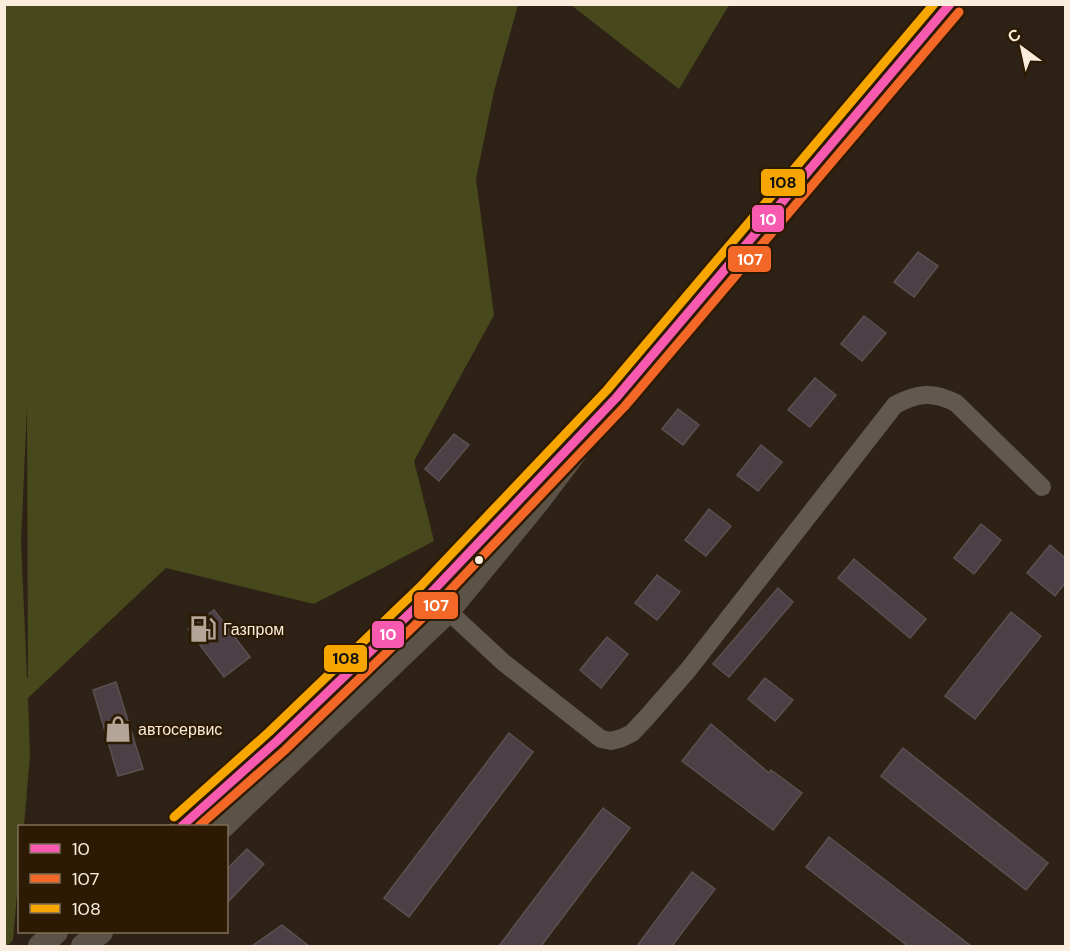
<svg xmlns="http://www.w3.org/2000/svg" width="1070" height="951" font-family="'DM Sans',sans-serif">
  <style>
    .green { fill: #47481c; fill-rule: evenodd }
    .building { fill: #4d3f46; stroke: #5a5151; stroke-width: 1.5 }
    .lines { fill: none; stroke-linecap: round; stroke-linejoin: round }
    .minor { stroke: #615950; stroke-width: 18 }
    .tertiary { stroke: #615950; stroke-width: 22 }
    .secondary { stroke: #5c5348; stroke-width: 24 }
    .bus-1-casing { stroke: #2d1a02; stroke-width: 14 }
    .bus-2-casing { stroke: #2d1a02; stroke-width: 14 }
    .bus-3-casing { stroke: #2d1a02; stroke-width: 14 }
    .bus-1 { stroke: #f75aaf; stroke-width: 9 }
    .bus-2 { stroke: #f36827; stroke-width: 9 }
    .bus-3 { stroke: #f7a600; stroke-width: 9 }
    .bus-dot { fill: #faedde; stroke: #2d1a02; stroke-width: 2 }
    .labels { text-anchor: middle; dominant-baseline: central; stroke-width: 4.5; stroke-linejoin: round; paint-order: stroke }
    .poi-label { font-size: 16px; fill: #faedde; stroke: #2d1a02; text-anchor: start }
    .line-badge { stroke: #2d1a02; stroke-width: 2 }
    .badge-label { font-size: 16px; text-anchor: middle; font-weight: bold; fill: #fff }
    .pale-badge-label { font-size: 16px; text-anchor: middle; font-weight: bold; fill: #111 }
  </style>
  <rect width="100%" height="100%" fill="#2e2216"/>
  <g class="green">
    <path d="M5,4L518,5L494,91L476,179L494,315L414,461L434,541L314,604L166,568L28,698L30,755L24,826H20L19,871L13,940L7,946H4ZM27,407L28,677L27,678L21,542Z"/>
    <polygon points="571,5 729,5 679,89"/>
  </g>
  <g class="building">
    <polygon points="918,252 938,266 914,297 894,282"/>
    <polygon points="864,316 886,333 862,361 841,344"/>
    <polygon points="815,378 836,395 810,427 788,410"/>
    <polygon points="678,409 699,425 683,445 662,429"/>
    <polygon points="454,434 469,445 439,481 425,469"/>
    <polygon points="761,445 782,462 758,491 737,475"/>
    <polygon points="709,509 731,526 706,556 685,540"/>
    <polygon points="981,524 1001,540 974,574 954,558"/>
    <polygon points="1050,545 1065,558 1065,583 1055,596 1027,573"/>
    <polygon points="854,559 926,619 910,638 838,578"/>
    <polygon points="657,575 680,592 657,620 635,603"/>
    <polygon points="778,588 793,602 729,677 713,664"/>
    <polygon points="214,610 250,657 224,677 188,629"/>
    <polygon points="1011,612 1041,636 975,719 945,696"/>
    <polygon points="607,637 628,654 601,688 580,670"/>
    <polygon points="765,678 793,700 775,721 748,699"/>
    <polygon points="116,682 143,769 118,776 93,690"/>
    <polygon points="711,724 769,773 771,770 802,793 773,830 682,761"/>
    <polygon points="509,733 533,752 409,917 384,898"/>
    <polygon points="903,748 1048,863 1026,890 881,776"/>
    <polygon points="603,808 630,828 541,946 499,946"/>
    <polygon points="829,837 971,946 908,946 806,867"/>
    <polygon points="247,849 264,864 226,904 226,870"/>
    <polygon points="692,872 715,889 672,946 637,946"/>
    <polygon points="282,925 309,946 252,946"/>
  </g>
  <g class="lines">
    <path class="minor" d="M448,611L503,662L601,739L611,741L622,738L632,733L647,717L688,670L895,405C917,393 933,391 956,403L1042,487"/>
    <polyline class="tertiary" points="505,512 520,496"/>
    <g class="secondary">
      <path d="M182,826C294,726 403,623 505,512"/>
      <polyline points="223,826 448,611 536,504 616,398 950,4"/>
      <polyline points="40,946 56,932"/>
      <polyline points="83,946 101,932"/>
    </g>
    <defs>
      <polyline id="bus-1" points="182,826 277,741 429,595 616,398 950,4"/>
      <polyline id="bus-2" points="199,826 285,750 437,604 625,406 959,12"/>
      <polyline id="bus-3" points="174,817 269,732 420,587 607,390 934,4"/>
    </defs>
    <use href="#bus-1" class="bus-1-casing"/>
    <use href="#bus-2" class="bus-2-casing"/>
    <use href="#bus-3" class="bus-3-casing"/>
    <use href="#bus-1" class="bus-1"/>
    <use href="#bus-2" class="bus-2"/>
    <use href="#bus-3" class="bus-3"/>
  </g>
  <defs>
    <symbol id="fuel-bare" viewBox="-9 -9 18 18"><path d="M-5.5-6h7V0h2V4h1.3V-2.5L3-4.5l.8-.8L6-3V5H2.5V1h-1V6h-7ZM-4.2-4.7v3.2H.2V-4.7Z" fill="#b3a698" stroke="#2d1a02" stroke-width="2.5" paint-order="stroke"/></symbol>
    <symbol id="shop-bare" viewBox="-9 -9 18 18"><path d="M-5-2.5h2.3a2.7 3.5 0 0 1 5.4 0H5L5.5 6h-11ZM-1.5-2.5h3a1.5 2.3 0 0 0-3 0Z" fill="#b3a698" stroke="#2d1a02" stroke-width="2.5" paint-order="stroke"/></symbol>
  </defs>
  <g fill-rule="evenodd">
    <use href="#fuel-bare" x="184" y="610" width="38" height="38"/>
    <use href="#shop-bare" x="99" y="710" width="38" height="38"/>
  </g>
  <circle class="bus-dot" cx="479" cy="560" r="5"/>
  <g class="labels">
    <g class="poi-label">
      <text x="223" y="629">Газпром</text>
      <text x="138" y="729">автосервис</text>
    </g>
  </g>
  <g class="line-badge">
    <rect x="760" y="168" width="46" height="29" rx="6" fill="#f7a600"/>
    <rect x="751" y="204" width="34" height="29" rx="6" fill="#f75aaf"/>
    <rect x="727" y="245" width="45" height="28" rx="6" fill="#f36827"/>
    <rect x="413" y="591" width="46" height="29" rx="6" fill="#f36827"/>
    <rect x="371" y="620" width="34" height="29" rx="6" fill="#f75aaf"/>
    <rect x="323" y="644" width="45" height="29" rx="6" fill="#f7a600"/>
  </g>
  <g class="badge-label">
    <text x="768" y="225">10</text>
    <text x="750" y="265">107</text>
    <text x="436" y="611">107</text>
    <text x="388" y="640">10</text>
  </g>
  <g class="pale-badge-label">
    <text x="783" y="188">108</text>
    <text x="346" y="664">108</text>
  </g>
  <rect width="1070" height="951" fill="none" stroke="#faedde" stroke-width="12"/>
  <rect x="18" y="825" width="210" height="108" fill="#2d1a02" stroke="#7f6e5a" stroke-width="1.5"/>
  <rect x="30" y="844" width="30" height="9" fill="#f75aaf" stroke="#7f6e5a" stroke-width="1.5"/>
  <text x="72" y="855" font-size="18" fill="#faedde">10</text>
  <rect x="30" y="874" width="30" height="9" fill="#f36827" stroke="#7f6e5a" stroke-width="1.5"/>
  <text x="72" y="885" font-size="18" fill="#faedde">107</text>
  <rect x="30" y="904" width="30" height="9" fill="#f7a600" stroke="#7f6e5a" stroke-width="1.5"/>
  <text x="72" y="915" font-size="18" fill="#faedde">108</text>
  <g transform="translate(1022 48) rotate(327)" stroke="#2d1a02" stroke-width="4.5" paint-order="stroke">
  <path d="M0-4.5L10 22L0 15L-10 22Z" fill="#faedde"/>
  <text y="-9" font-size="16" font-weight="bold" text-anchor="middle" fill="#faedde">С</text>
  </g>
</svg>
